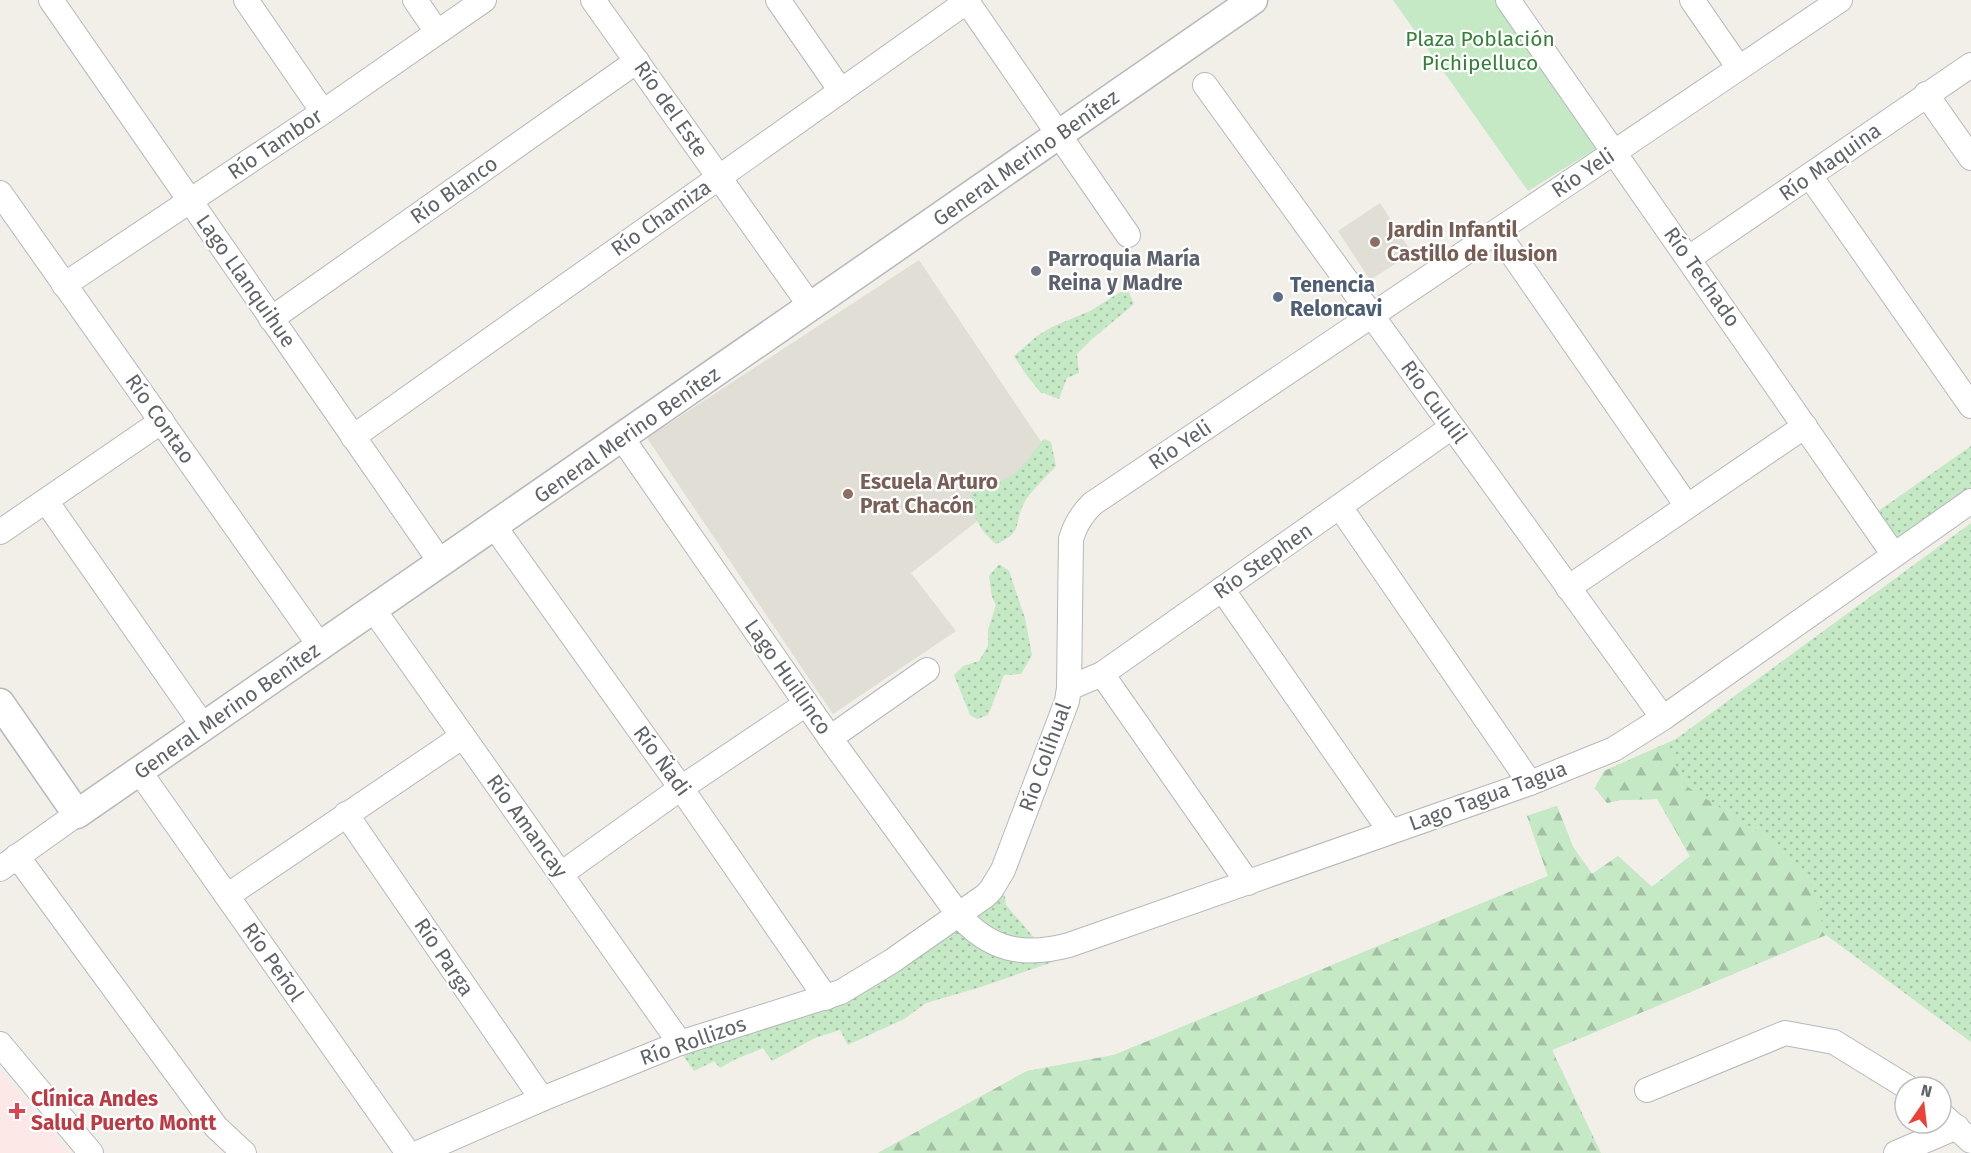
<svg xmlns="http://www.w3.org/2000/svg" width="1971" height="1153" font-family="'Fira Sans',sans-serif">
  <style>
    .education { fill: #e1ded6 }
    .medical { fill: #fce8e6 }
    .grass { fill: url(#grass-dots) }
    .forest { fill: url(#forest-firs) }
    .park { fill: #c5e8c5 }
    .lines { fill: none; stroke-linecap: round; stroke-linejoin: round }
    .minor-casing { stroke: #b5b8bc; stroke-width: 26 }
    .tertiary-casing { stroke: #b5b8bc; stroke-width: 31 }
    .minor { stroke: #fff; stroke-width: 24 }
    .tertiary { stroke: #fff; stroke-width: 28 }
    .education-dot { fill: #8d6e63; stroke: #fff; stroke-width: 2 }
    .worship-dot { fill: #6b7280; stroke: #fff; stroke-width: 2 }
    .service-dot { fill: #5c6f8a; stroke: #fff; stroke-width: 2 }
    .health-dot { fill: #e0444e; stroke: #fff; stroke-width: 2 }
    .labels { text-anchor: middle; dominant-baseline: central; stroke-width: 4.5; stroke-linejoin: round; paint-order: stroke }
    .park-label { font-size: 21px; fill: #348238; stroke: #fff }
    .street-label { font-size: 21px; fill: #5f6368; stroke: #fff }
    .education-label { font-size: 21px; font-weight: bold; fill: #785e54; stroke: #fff; text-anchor: start }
    .worship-label { font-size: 21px; font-weight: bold; fill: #5b616d; stroke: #fff; text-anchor: start }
    .service-label { font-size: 21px; font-weight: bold; fill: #4e5e75; stroke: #fff; text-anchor: start }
    .health-label { font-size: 21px; font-weight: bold; fill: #be3a42; stroke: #fff; text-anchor: start }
  </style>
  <defs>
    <pattern id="grass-dots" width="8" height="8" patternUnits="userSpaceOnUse" patternTransform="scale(1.5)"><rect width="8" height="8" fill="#c5e8c5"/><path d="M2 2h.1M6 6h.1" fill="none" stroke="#a3c0a4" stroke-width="1.8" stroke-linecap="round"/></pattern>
    <pattern id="forest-firs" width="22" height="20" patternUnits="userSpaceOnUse" patternTransform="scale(1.5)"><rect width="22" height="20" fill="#c5e8c5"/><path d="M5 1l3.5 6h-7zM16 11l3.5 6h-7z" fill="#a3c0a4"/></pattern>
  </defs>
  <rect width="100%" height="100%" fill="#f1efe8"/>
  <g class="education">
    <polygon points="1380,203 1412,253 1370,280 1338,231"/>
    <polygon points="919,260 1054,461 911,573 956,631 833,714 647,438"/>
  </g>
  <polygon class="medical" points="0,1070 69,1153 0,1153"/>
  <g class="grass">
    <polygon points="1127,288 1134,304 1091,340 1077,354 1079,373 1067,378 1059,399 1040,392 1025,373 1014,356 1037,336 1052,327 1090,311"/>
    <path d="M1044,439L1051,442L1056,466C1048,475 1029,493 1024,503C1013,525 1024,532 996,544C978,528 974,519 971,495C987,478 986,487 1004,480C1021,472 1032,453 1044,439Z"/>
    <polygon points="1971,446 1971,492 1897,539 1877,512"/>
    <polygon points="1971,523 1971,1042 1826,935 1552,1050 1601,1153 878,1153 1027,1071 1114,1055 1548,876 1527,816 1557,806 1573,847 1592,874 1618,856 1652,887 1690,856 1657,799 1620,800 1607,803 1595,788 1604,771 1676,739"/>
    <polygon points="999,564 1009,571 1025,618 1032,655 1021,674 1004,675 988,715 977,719 970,715 954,675 963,666 979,661 988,646 988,630 996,605 992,597 989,576"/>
    <polygon points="1001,892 1005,897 1006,905 1037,941 1015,939 980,923 976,915"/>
    <polygon points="953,925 1020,959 1053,962 978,988 926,1003 904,1019 848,1045 840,1030 815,1038 772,1061 763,1048 734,1060 720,1068 714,1061 694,1071 680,1051 781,1019"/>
  </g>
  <polygon class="forest" points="1666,744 1686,786 1763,835 1807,874 1826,935 1552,1050 1599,1153 878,1153 1027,1071 1114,1055 1548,876 1527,816 1557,806 1573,847 1592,874 1618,856 1652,887 1690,856 1658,799 1620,800 1607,803 1595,788 1604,771"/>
  <polygon class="park" points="1393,0 1495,0 1597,148 1528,191"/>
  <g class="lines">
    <defs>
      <g id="minor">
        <polyline points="51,0 441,563"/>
        <polyline points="246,0 323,112"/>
        <polyline points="415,0 437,32"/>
        <polyline points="593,0 811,307"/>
        <polyline points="778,0 841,91"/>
        <polyline points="966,0 1128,235"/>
        <polyline points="1508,0 1894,555"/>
        <polyline points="1692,0 1739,68"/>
        <polyline points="1205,85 1663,718"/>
        <polyline points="1926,94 1971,158"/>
        <polyline points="1810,176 1971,406"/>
        <polyline points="0,193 320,646"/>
        <polyline points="1497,232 1687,506"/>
        <polyline points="1689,258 1971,65"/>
        <polyline points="64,285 323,112 484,0"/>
        <polyline points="271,319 637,61"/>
        <polyline points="353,437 969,0"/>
        <path d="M622,438L830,738L958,914C990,951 1024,957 1069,945L1530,783L1614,749L1663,718L1971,501"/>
        <polyline points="46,501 204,727"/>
        <polyline points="1340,507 1530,783"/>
        <polyline points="494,526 681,788 826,998"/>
        <polyline points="0,532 162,421"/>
        <polyline points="1568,588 1805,426"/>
        <polyline points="1222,589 1390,831"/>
        <polyline points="373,609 680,1043"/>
        <polyline points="1102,674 1248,883"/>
        <polyline points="1069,688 1102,674 1452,427"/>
        <polyline points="830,738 927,670"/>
        <polyline points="139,771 408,1153"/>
        <polyline points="346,814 542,1099"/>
        <polyline points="17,856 216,1127 244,1153"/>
        <polyline points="0,869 77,814"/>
        <polyline points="561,874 681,788 806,704"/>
        <polyline points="227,896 463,736"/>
        <polyline points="0,1044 91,1153"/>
        <polyline points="1647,1090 1785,1033 1834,1042 1907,1087"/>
        <polyline points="1941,1114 1971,1141"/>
        <path d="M418,1153L542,1099L680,1043L841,992L892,961L985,896L991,890L1003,870L1067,701L1069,688L1071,539C1075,525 1081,515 1092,504L1840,0"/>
        <polyline points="1896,1153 1957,1127"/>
      </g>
      <polyline id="tertiary" points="0,703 77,814 1253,0"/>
    </defs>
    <use href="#minor" class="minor-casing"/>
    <use href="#tertiary" class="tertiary-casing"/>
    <use href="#minor" class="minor"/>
    <use href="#tertiary" class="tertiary"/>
  </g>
  <g class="education-dot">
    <circle cx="1375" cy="242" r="6"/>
    <circle cx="848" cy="494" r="6"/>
  </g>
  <circle class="worship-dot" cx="1036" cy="271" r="6"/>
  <circle class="service-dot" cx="1278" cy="297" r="6"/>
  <path class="health-dot" d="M14 1102h6v6h6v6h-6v6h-6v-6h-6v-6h6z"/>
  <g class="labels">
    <g class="park-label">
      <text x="1480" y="39">Plaza Población<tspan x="1480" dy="24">Pichipelluco</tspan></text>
    </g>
    <g class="street-label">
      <text transform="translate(671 109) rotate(55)">Río del Este</text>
      <text transform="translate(275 144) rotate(-34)">Río Tambor</text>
      <text transform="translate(1026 158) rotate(-35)">General Merino Benítez</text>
      <text transform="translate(1830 162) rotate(-35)">Río Maquina</text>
      <text transform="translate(1583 173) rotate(-34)">Río Yeli</text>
      <text transform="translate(454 190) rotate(-35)">Río Blanco</text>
      <text transform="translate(661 218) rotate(-35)">Río Chamiza</text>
      <text transform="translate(1702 277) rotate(55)">Río Techado</text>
      <text transform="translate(246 281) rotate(55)">Lago Llanquihue</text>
      <text transform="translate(1434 402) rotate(54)">Río Cululil</text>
      <text transform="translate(160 419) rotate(55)">Río Contao</text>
      <text transform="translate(627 435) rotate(-35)">General Merino Benítez</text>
      <text transform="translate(1180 445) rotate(-34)">Río Yeli</text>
      <text transform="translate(1263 561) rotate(-35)">Río Stephen</text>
      <text transform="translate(788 677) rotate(55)">Lago Huillinco</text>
      <text transform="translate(227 711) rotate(-35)">General Merino Benítez</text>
      <text transform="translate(1045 757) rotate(-70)">Río Colihual</text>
      <text transform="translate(662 761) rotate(54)">Río Ñadi</text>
      <text transform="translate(1488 796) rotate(-20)">Lago Tagua Tagua</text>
      <text transform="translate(527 826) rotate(54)">Río Amancay</text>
      <text transform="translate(444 957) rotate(56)">Río Parga</text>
      <text transform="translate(273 962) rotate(55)">Río Peñol</text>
      <text transform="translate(693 1041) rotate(-19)">Río Rollizos</text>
    </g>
    <g class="education-label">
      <text x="1387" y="230">Jardin Infantil<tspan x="1387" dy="24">Castillo de ilusion</tspan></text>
      <text x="860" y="482">Escuela Arturo<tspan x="860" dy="24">Prat Chacón</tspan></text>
    </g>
    <g class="worship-label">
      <text x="1048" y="259">Parroquia María<tspan x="1048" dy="24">Reina y Madre</tspan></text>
    </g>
    <g class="service-label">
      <text x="1290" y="285">Tenencia<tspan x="1290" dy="24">Reloncavi</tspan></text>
    </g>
    <g class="health-label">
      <text x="31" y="1099">Clínica Andes<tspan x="31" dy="24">Salud Puerto Montt</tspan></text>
    </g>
  </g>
  <g transform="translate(1923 1105) rotate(14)"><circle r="28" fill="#ffffff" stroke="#bfc1c3" stroke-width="1.5"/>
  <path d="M0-4.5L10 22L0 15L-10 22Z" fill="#ea4335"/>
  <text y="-9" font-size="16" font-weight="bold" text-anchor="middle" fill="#5f6368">N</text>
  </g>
</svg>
